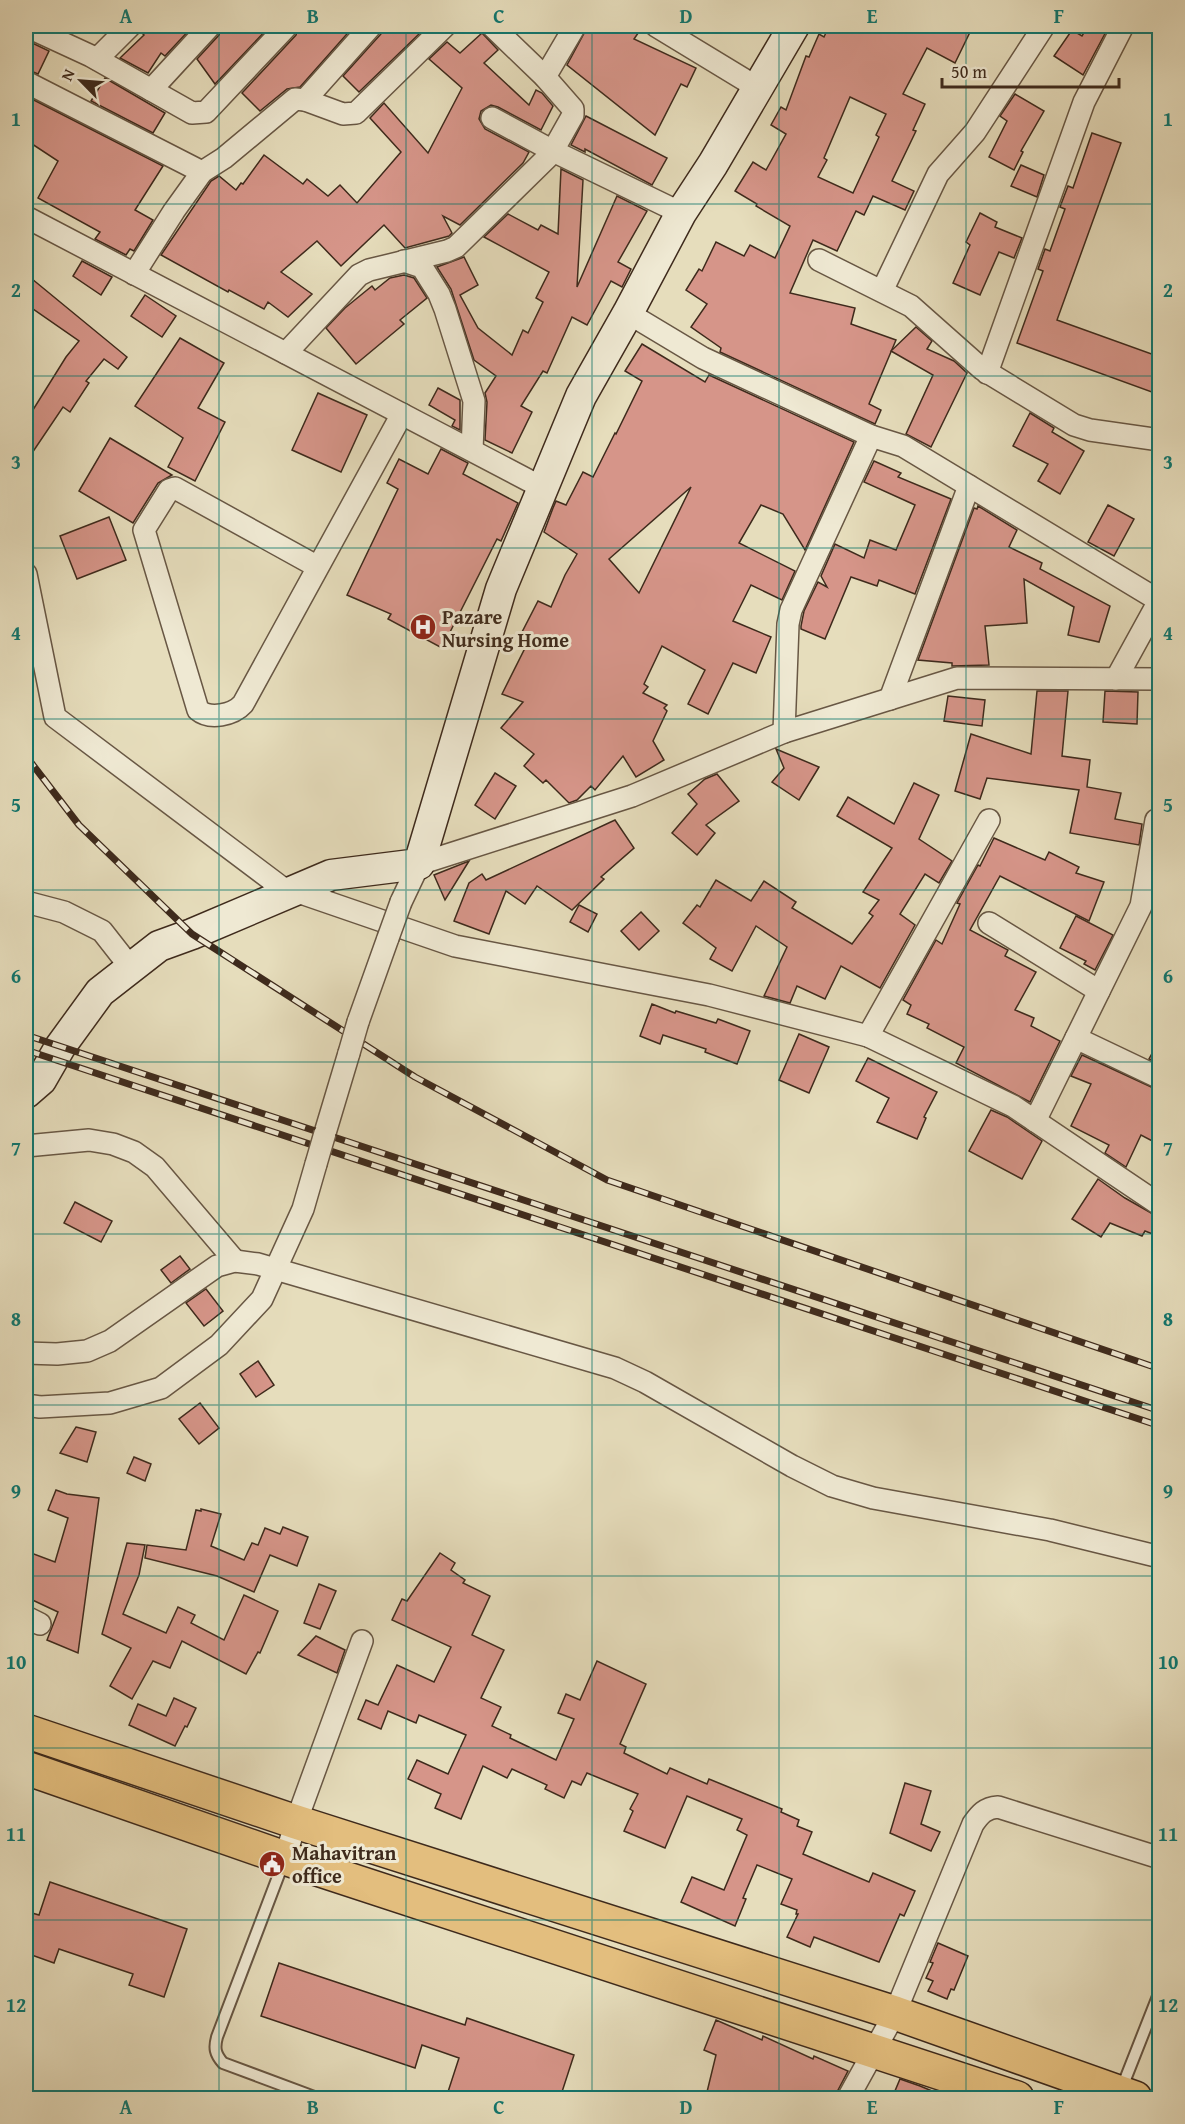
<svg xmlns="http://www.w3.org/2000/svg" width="1185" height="2124" font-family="'Gentium Book Plus',serif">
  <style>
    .building { fill: #d69589; stroke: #3e2a1c; stroke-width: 1.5; fill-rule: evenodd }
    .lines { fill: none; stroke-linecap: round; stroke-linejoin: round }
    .service-casing { stroke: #685744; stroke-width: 14 }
    .minor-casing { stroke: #685744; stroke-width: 24 }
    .secondary-casing { stroke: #3e2a1c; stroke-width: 33 }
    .primary-casing { stroke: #3e2a1c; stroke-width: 36 }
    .service { stroke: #efe9d3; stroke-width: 10 }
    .minor { stroke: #efe9d3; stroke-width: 21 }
    .secondary { stroke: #efe9d3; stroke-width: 30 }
    .primary { stroke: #e3be7e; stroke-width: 33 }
    .rail-casing { stroke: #3e2a1c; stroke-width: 7 }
    .rail { stroke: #efe9d3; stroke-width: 4.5; stroke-dasharray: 14; stroke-linecap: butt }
    .minor-bridge-casing { stroke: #685744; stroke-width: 24; stroke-linecap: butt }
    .minor-bridge { stroke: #efe9d3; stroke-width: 21 }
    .grid { fill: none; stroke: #0f766e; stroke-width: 1.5; stroke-opacity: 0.55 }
    .labels { text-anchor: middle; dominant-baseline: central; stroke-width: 6; stroke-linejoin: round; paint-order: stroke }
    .poi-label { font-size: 20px; font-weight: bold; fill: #3e2a1c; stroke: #efe9d3; text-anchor: start }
    .neatline { fill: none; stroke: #0f766e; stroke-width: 2 }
    .grid-label { font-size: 20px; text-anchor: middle; font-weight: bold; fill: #0f766e }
  </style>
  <rect width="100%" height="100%" fill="#e6ddbc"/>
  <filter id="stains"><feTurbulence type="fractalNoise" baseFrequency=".00333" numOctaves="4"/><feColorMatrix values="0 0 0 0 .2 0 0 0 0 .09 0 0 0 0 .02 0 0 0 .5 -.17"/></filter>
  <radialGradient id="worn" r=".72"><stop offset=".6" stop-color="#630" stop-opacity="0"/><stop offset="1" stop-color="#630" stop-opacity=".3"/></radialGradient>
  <g class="building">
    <polygon points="142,26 193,26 165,56 161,53 148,73 120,58 144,35 141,32"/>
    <polygon points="222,26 270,26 215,84 197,59 219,35"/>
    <polygon points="299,26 354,26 300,87 287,89 260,111 242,93 296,35"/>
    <polygon points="383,26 411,26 419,34 359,92 343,76 381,34"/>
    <polygon points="588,26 643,26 634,39 696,68 687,87 681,84 655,135 567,65"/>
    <path d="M829,26H854L867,32L870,26H973L955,63L927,48L903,94L925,104L913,130L916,131L892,181L914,191L905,210L873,196L864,215L856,211L837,251L813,240L790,293L855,308L851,324L896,340L869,404L881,410L875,424L720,352L721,348L691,327L707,304L686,290L699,269L702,271L716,242L744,256L750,245L775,258L790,226L756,206L757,204L735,191L753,162L766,170L786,134L771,125L781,107L786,110L806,56L809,57L819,34L824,37ZM850,97L886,114L876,135L879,137L853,193L818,177L827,160L824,158Z"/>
    <polygon points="1088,26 1109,26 1083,75 1054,56 1072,30 1082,36"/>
    <polygon points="482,33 498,50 484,63 529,105 536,90 542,93 553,106 541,130 498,107 491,105 481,111 479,119 485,129 529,152 523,163 460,225 443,216 452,233 449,236 405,248 384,225 341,266 317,241 281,272 312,294 288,317 268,302 264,309 229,290 228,292 161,255 211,181 219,176 236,190 241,183 243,184 264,155 303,184 307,179 328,196 340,185 357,203 401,152 370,118 384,103 428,153 462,88 429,59 447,42 460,53"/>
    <polygon points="26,40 49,51 38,74 26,69"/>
    <polygon points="105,78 165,113 153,133 91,101"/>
    <polygon points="1015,94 1044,111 1021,151 1023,152 1014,170 989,157 1007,121 1000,116"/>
    <polygon points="26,96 163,166 135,210 153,220 134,251 130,249 126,255 95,239 100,232 38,198 58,161 26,140"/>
    <polygon points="586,116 667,158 652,185 585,149 585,152 571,145"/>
    <polygon points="1092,133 1121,143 1057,320 1160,357 1160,395 1017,343 1043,271 1038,269 1045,249 1050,251 1065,209 1060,207 1068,186 1073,188"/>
    <polygon points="1021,165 1044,175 1037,197 1011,186"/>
    <polygon points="561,169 583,180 577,287 617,196 647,211 618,262 631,269 622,287 611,281 587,325 572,317 547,373 543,371 521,406 532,412 512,453 485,440 487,402 485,393 496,376 474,360 451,289 437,267 464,257 478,285 460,295 478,328 512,355 523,330 528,333 543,302 536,298 549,272 484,237 508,214 538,230 541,225 558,234"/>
    <polygon points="980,213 997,222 995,227 1022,238 1014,258 999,252 980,295 953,283 970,245 966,242"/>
    <polygon points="82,261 112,277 101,295 73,276"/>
    <polygon points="26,274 127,357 118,369 104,359 86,381 89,383 70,412 63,407 26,462 26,421 66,357 79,341 26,304"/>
    <polygon points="404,275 414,278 427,298 400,320 404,324 356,364 326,328 345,308 372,286 375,290 390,278"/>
    <polygon points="145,295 176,316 162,337 131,316"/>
    <polygon points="916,327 932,341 927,349 954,361 967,373 931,447 906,434 933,375 891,351"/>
    <polygon points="180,338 224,363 198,408 225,422 195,481 168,467 183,438 135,406"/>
    <path d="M642,344L705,382L709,375L854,442L805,550L783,514L761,505L739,543L795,571L782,600L751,585L733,621L771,637L756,673L733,663L708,714L688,704L705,670L662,646L644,684L648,687L643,693L667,705L664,708L667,711L653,741L664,760L636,777L623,756L595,790L591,786L577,800L569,803L546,780L543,783L524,766L534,754L501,728L523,702L502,694L528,642L519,638L538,601L551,607L565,575L577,554L544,532L553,508L556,501L566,505L583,472L593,477L615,433L616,434L642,381L625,371ZM691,487L639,593L609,559Z"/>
    <polygon points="438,388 460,400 460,430 452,426 455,420 429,405"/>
    <polygon points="318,393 367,415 341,472 292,450"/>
    <polygon points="1030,413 1054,428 1052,432 1084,451 1060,494 1038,481 1048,464 1013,446"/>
    <polygon points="110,438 172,475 158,483 133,523 79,491"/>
    <polygon points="441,449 468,463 463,474 518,503 501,541 497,539 442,648 388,619 391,614 347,595 398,489 387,483 399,459 428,474"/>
    <polygon points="874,461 901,473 898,477 951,499 915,594 879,580 877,586 851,577 825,639 801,629 801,626 804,611 818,582 827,587 821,576 835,544 864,558 870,540 896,550 915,505 864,482"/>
    <polygon points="1108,505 1134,519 1114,556 1088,542"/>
    <polygon points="978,506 1017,530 1009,547 1042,563 1040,569 1110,606 1099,642 1068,635 1074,607 1024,579 1027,623 985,626 989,665 952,666 952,663 918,660 974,508 977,509"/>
    <polygon points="109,517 126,560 77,579 60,536"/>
    <polygon points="1037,691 1068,691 1062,756 1090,760 1087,787 1121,793 1115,819 1142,824 1139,845 1070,833 1079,790 987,778 980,799 955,791 971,734 1031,754"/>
    <polygon points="1105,691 1138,692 1137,724 1103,722"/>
    <polygon points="948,696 985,700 982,726 944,721"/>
    <polygon points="776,749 819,767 799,800 772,782 784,768"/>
    <polygon points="495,773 516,786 495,819 475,805"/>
    <polygon points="717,774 739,801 706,825 715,833 697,855 672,833 697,804 688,794 705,779"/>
    <polygon points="914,783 939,795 919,839 952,861 939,883 925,874 900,914 915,925 880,988 841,966 825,999 797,986 790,1003 764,996 787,947 756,926 732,971 710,959 716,948 683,923 697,905 700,907 716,880 751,901 764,881 796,902 792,908 852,944 873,916 869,913 879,900 863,892 892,848 837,816 848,797 894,824"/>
    <polygon points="615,820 634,848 601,877 604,879 572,910 537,886 525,904 506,891 489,934 454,921 469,883 482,874 486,880"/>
    <polygon points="994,838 1045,860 1049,852 1079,867 1076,873 1104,882 1089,921 1000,876 970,930 1008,950 1005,956 1036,972 1015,1010 1034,1018 1031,1026 1060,1041 1030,1102 956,1063 964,1047 927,1028 929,1024 907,1014 911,1005 903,1000 936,940 942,944 960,904 957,903 978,865 980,866"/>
    <polygon points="469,861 445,900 434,875"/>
    <polygon points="579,905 597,914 588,932 570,922"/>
    <polygon points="641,912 659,931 639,950 621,931"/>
    <polygon points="1076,916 1113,935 1095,970 1084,964 1086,961 1060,948"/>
    <polygon points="652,1004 675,1013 676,1011 716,1023 718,1019 750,1031 737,1064 705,1052 706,1049 663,1035 660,1044 640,1036"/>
    <polygon points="799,1034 829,1047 809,1093 779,1080"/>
    <polygon points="1160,1039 1160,1064 1149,1059"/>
    <polygon points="1082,1055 1160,1091 1160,1145 1141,1135 1126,1167 1105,1153 1109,1145 1071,1126 1091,1084 1071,1076"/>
    <polygon points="868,1058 937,1092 924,1117 926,1118 917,1139 877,1122 889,1098 856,1081"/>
    <polygon points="991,1110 1007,1117 1042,1141 1022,1179 969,1151"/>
    <polygon points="1098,1179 1125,1198 1160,1218 1160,1237 1145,1231 1142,1236 1110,1223 1101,1237 1072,1219"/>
    <polygon points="75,1202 112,1221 101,1242 64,1223"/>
    <polygon points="180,1256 190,1269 171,1283 161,1270"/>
    <polygon points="206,1289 223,1311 204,1326 186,1303"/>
    <polygon points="258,1361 274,1385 256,1397 240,1374"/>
    <polygon points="200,1403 219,1428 199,1444 179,1419"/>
    <polygon points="76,1427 96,1432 87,1462 60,1453"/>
    <polygon points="134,1457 151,1464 145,1481 127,1473"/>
    <polygon points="56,1490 67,1494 99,1498 78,1653 47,1640 58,1612 26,1597 26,1551 55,1562 68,1518 48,1510"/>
    <polygon points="201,1509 221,1514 211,1546 244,1560 252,1543 258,1545 265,1528 280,1534 283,1527 308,1537 297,1566 270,1555 254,1592 217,1576 145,1558 147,1545 186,1550 196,1510 201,1511"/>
    <polygon points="127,1543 145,1545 139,1575 123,1614 166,1633 178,1607 195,1615 191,1623 224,1640 244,1595 278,1611 260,1653 258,1652 246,1674 182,1641 170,1668 153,1661 132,1699 110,1686 131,1648 102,1634"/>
    <polygon points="440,1553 455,1563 451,1570 465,1580 463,1583 490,1596 472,1635 504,1650 481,1698 501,1707 492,1726 511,1735 510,1738 556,1760 574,1719 558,1713 566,1694 580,1700 597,1661 646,1684 620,1744 626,1747 624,1753 667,1774 670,1768 707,1784 709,1779 782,1809 781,1812 799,1820 797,1826 812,1832 803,1854 869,1882 873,1873 915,1891 904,1916 900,1914 879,1962 814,1937 810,1947 787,1937 798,1914 796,1914 797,1910 781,1904 792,1879 757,1865 743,1898 746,1899 735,1926 681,1902 692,1877 724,1890 747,1835 737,1830 742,1819 687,1796 665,1848 624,1831 633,1811 630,1809 638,1794 587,1773 581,1785 572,1781 564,1798 545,1789 547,1785 512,1769 507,1778 483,1766 461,1819 435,1808 441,1794 408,1779 417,1760 448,1774 466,1735 419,1715 416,1723 388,1711 381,1729 358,1719 366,1700 378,1705 397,1665 434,1682 451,1647 392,1620 402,1599 407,1601"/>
    <polygon points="319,1584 336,1591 320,1629 304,1623"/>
    <polygon points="316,1636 345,1650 337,1673 298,1655"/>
    <polygon points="174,1698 196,1708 187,1727 185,1726 175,1746 129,1725 138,1704 166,1716"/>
    <polygon points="905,1783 931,1791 921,1824 940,1832 931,1851 890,1833"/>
    <polygon points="50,1882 187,1929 164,1997 129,1985 133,1974 59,1949 54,1963 26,1953 26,1933 32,1913 39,1915"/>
    <polygon points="938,1943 968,1956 954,1990 951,1989 947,1999 928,1991 933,1981 926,1978 933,1963 930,1962"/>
    <polygon points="279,1963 465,2025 467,2018 574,2055 560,2098 446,2098 459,2058 422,2045 415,2068 261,2016"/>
    <polygon points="716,2020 762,2040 763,2036 813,2059 814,2056 848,2071 837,2092 835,2098 732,2098 707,2092 716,2055 704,2050"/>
    <polygon points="900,2079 920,2086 949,2098 892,2098"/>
  </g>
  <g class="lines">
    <defs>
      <g id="service">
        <path d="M284,1861L217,2037C214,2048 215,2054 223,2063L317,2098"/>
        <polyline points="1121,2090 1160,1991"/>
      </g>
      <g id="minor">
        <polyline points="26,26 91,56 192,113 206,112 287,26"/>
        <polyline points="656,26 758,88"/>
        <polyline points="97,59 130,26"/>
        <polyline points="545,77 575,26"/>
        <polyline points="26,82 202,172"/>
        <polyline points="151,90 210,26"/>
        <polyline points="305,100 343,114 356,113 445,26"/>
        <polyline points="492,118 553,151 681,213"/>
        <polyline points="26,217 543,488"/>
        <polyline points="819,260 911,306 982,369 1074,425 1090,430 1160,440"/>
        <polyline points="404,261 422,267 439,294 445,309 474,401 472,450"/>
        <polyline points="134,274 174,211 202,172 224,158 295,99 305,100 371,26"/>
        <polyline points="882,291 938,174 975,132 1044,26"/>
        <polyline points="628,313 703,358 871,436 903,446 1158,600"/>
        <polyline points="286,353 359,275 369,270 447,251 456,247 551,154 573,115 573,109 545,77 492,26"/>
        <polyline points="987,373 1084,102 1123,26"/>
        <path d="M318,567L175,488L169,490L144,530L198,710C210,720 233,715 243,704L402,414"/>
        <polyline points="26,574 55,717 289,893"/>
        <polyline points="1116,679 1160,599"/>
        <polyline points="890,699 969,486"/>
        <polyline points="784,732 788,624 791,610 871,436"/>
        <polyline points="295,891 455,946 709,995 868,1036 1013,1106 1160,1205"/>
        <polyline points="26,902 64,912 102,931 131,968"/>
        <polyline points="401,902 419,864 632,796 784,732 957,678 1160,679"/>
        <polyline points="989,923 1099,991"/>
        <polyline points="358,1022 388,938"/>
        <polyline points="868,1036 989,820"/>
        <polyline points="1076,1038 1160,1078"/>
        <polyline points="1035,1121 1141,906 1156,820"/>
        <polyline points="325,1133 349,1053"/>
        <polyline points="26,1146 89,1140 113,1144 134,1152 155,1167 235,1261"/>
        <polyline points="26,1353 57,1354 87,1351 110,1341 217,1266 235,1261 258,1264 615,1368 645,1382 792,1466 832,1486 873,1498 1050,1530 1160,1557"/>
        <polyline points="26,1405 40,1407 110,1403 161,1388 219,1345 262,1299 303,1209 316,1164"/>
        <polyline points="26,1617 40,1624"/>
        <polyline points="285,1858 296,1822 362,1641"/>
        <path d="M848,2098L895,2013L973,1824C980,1814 985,1808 998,1807L1160,1858"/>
      </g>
      <polyline id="secondary" points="26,1093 41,1080 60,1047 100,992 159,946 192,934 331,875 419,864 501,589 581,396 628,313 681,213 713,164 794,26"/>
      <g id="primary">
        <polyline points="26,1731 296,1822 895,2013 1135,2098"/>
        <polyline points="26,1768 302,1864 1017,2098"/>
      </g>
    </defs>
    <use href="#service" class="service-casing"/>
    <use href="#minor" class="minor-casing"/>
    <use href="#secondary" class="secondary-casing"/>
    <use href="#primary" class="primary-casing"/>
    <use href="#service" class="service"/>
    <use href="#minor" class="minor"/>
    <use href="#secondary" class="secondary"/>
    <use href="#primary" class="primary"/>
    <defs>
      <g id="rail">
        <polyline points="26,756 79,825 192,934 415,1077 607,1180 1160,1369"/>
        <polyline points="26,1035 1160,1411"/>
        <polyline points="26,1050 1160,1426"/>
      </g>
    </defs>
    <use href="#rail" class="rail-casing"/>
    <use href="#rail" class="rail"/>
    <defs>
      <g id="minor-bridge">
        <polyline points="388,938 401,902"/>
        <polyline points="349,1053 358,1022"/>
        <polyline points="316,1164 325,1133"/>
      </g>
    </defs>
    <use href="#minor-bridge" class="minor-bridge-casing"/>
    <use href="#minor-bridge" class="minor-bridge"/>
  </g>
  <path class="grid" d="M219,26V2098M406,26V2098M592,26V2098M779,26V2098M966,26V2098M26,204H1160M26,376H1160M26,548H1160M26,719H1160M26,890H1160M26,1062H1160M26,1234H1160M26,1405H1160M26,1576H1160M26,1748H1160M26,1920H1160"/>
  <defs>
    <symbol id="hospital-disc" viewBox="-11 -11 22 22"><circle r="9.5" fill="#8f2418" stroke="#efe9d3"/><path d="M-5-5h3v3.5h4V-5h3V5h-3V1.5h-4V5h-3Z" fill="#fff"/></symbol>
    <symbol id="civic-disc" viewBox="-11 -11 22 22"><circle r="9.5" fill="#8f2418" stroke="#efe9d3"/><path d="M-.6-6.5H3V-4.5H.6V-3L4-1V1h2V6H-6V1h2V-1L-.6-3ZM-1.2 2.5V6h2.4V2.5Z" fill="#fff"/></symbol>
  </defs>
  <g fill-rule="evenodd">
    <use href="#hospital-disc" x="408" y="612" width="30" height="30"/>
    <use href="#civic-disc" x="257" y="1849" width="30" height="30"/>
  </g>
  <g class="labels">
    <g class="poi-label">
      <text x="442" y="616">Pazare<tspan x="442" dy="23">Nursing Home</tspan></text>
      <text x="292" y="1852">Mahavitran<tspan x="292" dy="23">office</tspan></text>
    </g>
  </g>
  <rect width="1185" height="2124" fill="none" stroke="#e6ddbc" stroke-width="66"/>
  <g transform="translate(81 81) rotate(295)" stroke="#efe9d3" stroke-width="4.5" paint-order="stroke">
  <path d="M0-4.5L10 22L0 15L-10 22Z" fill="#3e2a1c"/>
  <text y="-9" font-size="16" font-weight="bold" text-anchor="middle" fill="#3e2a1c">N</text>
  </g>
  <path d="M942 78v9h177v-9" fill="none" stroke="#3e2a1c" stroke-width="3"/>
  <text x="951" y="78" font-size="18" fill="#3e2a1c" stroke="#efe9d3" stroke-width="4.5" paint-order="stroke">50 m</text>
  <rect x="33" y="33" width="1119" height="2058" class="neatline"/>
  <g class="grid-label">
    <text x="126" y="23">A</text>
    <text x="313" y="23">B</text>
    <text x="499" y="23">C</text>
    <text x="686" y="23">D</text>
    <text x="872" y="23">E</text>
    <text x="1059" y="23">F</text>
    <text x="16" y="126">1</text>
    <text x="1168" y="126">1</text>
    <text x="16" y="297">2</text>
    <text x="1168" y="297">2</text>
    <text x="16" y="469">3</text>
    <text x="1168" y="469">3</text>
    <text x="16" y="640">4</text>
    <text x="1168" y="640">4</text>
    <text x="16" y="812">5</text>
    <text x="1168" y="812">5</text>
    <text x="16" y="983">6</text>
    <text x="1168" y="983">6</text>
    <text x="16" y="1155">7</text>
    <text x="1168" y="1155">7</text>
    <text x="16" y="1326">8</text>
    <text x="1168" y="1326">8</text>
    <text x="16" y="1498">9</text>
    <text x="1168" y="1498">9</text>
    <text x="16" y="1669">10</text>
    <text x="1168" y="1669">10</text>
    <text x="16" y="1841">11</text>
    <text x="1168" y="1841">11</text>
    <text x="16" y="2012">12</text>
    <text x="1168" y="2012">12</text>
    <text x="126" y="2114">A</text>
    <text x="313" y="2114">B</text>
    <text x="499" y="2114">C</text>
    <text x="686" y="2114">D</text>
    <text x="872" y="2114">E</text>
    <text x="1059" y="2114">F</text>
  </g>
  <rect width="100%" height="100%" filter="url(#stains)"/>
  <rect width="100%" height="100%" fill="url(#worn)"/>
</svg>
